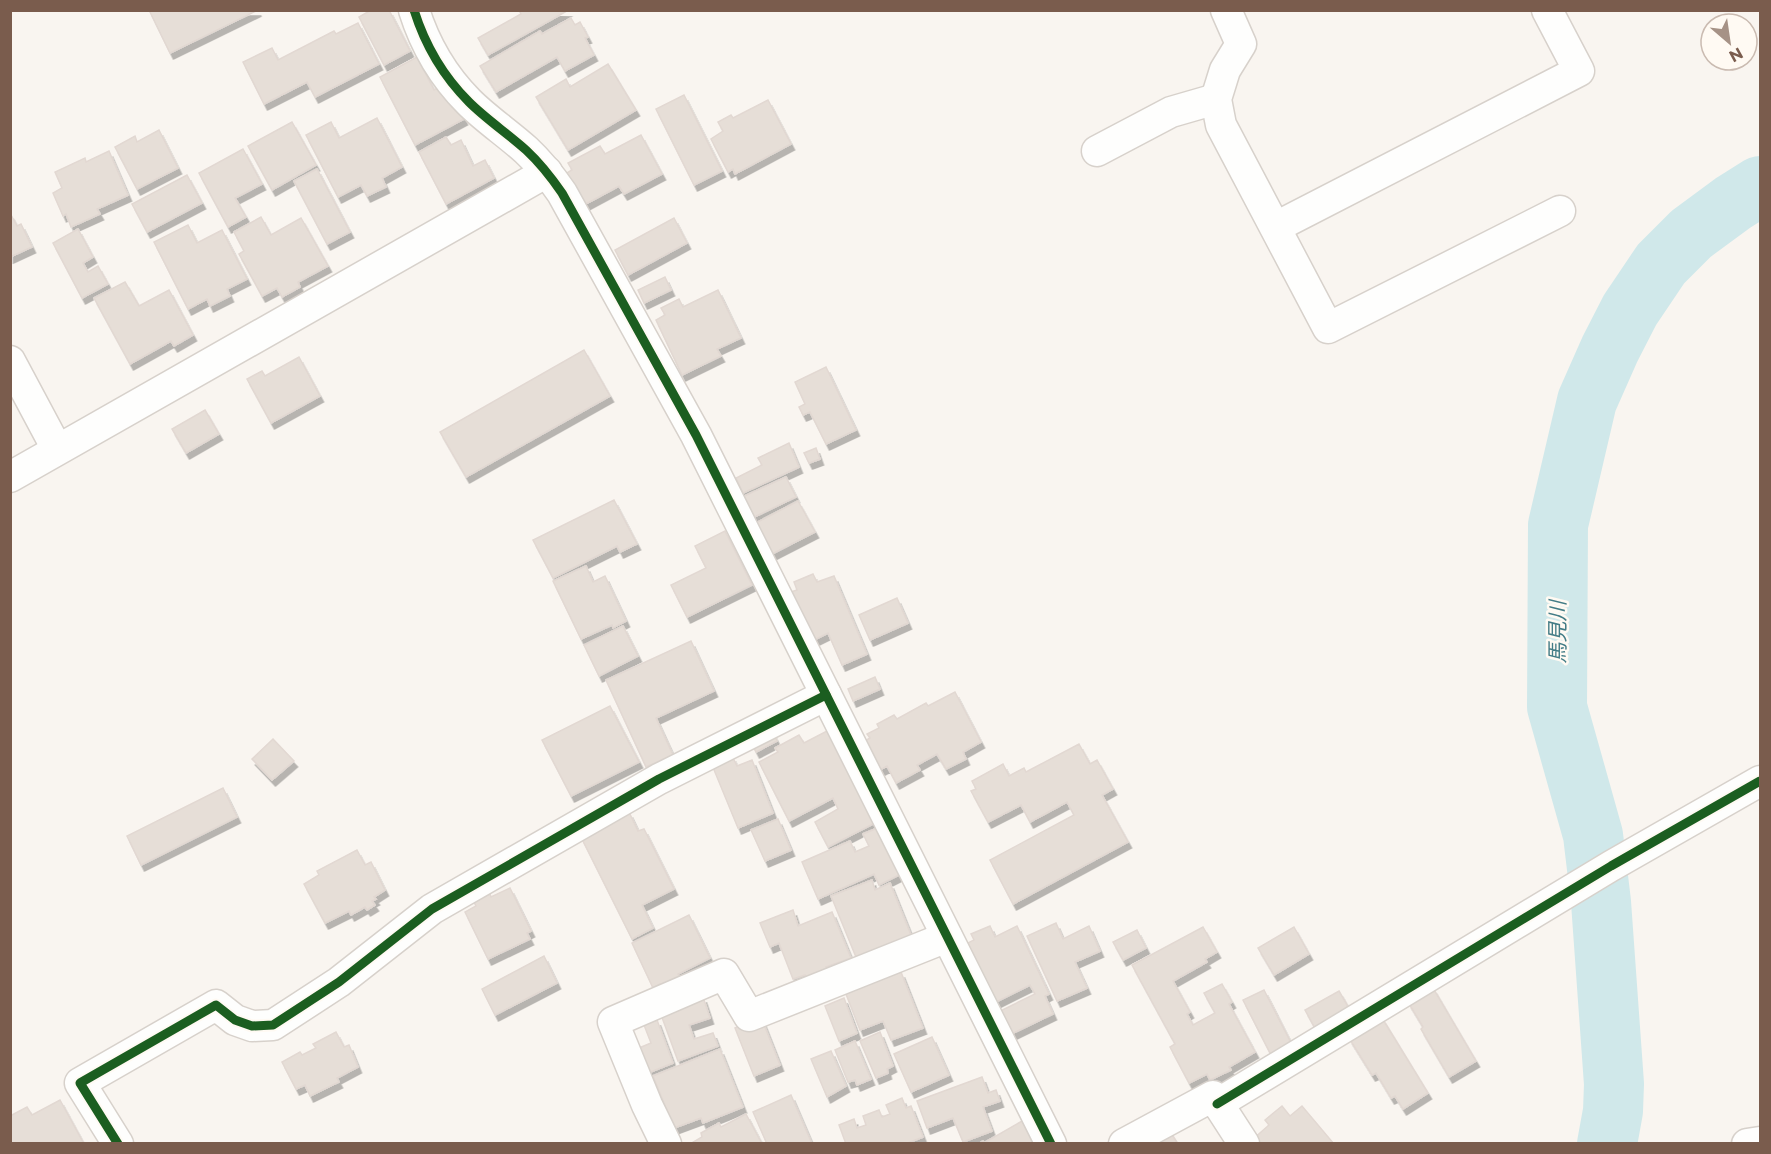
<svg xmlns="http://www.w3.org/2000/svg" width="1771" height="1154" font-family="Montserrat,'Noto Sans JP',sans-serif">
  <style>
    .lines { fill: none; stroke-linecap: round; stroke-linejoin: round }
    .river { stroke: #d0e8ea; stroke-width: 60 }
    .building { fill: #e6ded7; stroke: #e2d8d2; stroke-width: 1.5; filter: url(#shadow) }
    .street-casing { stroke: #d7d1cb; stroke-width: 33 }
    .street { stroke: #fefefd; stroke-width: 30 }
    .cycleway-casing { stroke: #fffaf3; stroke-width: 13 }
    .cycleway { stroke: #1b5e20; stroke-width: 9 }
    .labels { text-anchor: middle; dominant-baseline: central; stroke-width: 5; stroke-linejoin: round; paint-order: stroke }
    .water-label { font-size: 21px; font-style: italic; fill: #437c86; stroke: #fffaf3 }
  </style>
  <defs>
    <filter id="shadow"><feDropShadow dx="3.5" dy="6" stdDeviation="0" flood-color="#0004"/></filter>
  </defs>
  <rect width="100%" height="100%" fill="#f9f5f0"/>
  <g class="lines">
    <polyline class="river" points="1607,1144 1613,1111 1614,1084 1601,902 1593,835 1557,707 1558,525 1587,401 1610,349 1630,310 1661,264 1691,234 1733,203 1760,186"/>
  </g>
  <g class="building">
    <polygon points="149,10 258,10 170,53"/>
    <polygon points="371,10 389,10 410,51 384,65 359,17"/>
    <polygon points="519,10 567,11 488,55 478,38 521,14"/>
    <polygon points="571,18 575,25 580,22 588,37 585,38 594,55 565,71 557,57 496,92 480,66 540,31 542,34"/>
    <polygon points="358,23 379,64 315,97 307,82 264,104 243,62 272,48 278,60 334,31 336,34"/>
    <polygon points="417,57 434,90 441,86 452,107 457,105 464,119 415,145 380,77"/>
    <polygon points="608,64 636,110 568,150 536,97 566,79 570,87"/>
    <polygon points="684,95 722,171 694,185 656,109"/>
    <polygon points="768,100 791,144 735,174 733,169 728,172 711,139 723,131 718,122 731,115 733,118"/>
    <polygon points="377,118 402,167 382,178 386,187 367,196 361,185 338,197 306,135 331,122 339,138"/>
    <polygon points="292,122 316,165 272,190 248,146"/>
    <polygon points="159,130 178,168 137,189 115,147 135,136 137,142"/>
    <polygon points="641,135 662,174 624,194 619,186 582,206 565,174 572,170 568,163 600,146 605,154"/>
    <polygon points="446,137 451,145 461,140 473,166 485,160 494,178 446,204 419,152"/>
    <polygon points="243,149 262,184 235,198 246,217 228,227 199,173"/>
    <polygon points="109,151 128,195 97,209 100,214 71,227 66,214 63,216 53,193 62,188 55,172 85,158 86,162"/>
    <polygon points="317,169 350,232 327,244 294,181"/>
    <polygon points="187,175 202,203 147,232 132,204"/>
    <polygon points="10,213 17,226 21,224 32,247 10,257"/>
    <polygon points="261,217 271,235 301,218 328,266 298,282 300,287 282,297 277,288 262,296 239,254 244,251 234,232"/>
    <polygon points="674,218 687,243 628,275 615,250"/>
    <polygon points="188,225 197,243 222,230 247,279 227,289 230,296 210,306 207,299 188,309 154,242"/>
    <polygon points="78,229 93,257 83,263 88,272 98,266 108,284 82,298 53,243"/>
    <polygon points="665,277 671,290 644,303 638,290"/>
    <polygon points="125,282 139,306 169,290 193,335 174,346 171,341 130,364 94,298"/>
    <polygon points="718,290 741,338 717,349 721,356 682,375 656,320 665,315 661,308 679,299 683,307"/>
    <polygon points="584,350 610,396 466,477 440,432"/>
    <polygon points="299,357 320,396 271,423 247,379 262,371 265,376"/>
    <polygon points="826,367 856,430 826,444 810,412 803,415 799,407 805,404 795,382"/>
    <polygon points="205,410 219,434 186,453 172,429"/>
    <polygon points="789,443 799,467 743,493 736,478 762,465 758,458"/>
    <polygon points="816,448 820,459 809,463 804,453"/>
    <polygon points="786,477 796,497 750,519 740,498"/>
    <polygon points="614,500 637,544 620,552 617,546 553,578 533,540"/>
    <polygon points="798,501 815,532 770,555 754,524"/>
    <polygon points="725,531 752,585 687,617 671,585 706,568 695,546"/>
    <polygon points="586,566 593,582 605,576 626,621 613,628 612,625 581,639 553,581"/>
    <polygon points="813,574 817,582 834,576 867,654 842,665 828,633 812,641 791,592 797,590 794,582"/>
    <polygon points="897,598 908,623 870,640 859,615"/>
    <polygon points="623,626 638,656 599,676 584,645"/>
    <polygon points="691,641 714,691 656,718 673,755 646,767 606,680"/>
    <polygon points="875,677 880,689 853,701 848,689"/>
    <polygon points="955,692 981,742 963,752 966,759 946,769 937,754 917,765 920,770 896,783 887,766 878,771 863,742 870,738 867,734 879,728 877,724 894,715 897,719 926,703 928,706"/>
    <polygon points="610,706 639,762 571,796 542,740"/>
    <polygon points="827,731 875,823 828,847 815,822 838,809 833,798 789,821 759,762 778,752 775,748 799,735 804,743"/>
    <polygon points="773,733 777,741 756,752 752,744"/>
    <polygon points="273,739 294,761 272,780 252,759"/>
    <polygon points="1079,744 1090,764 1097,760 1113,789 1102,795 1128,842 1013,904 990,860 1074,815 1067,802 1030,822 1021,805 988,822 971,791 976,789 972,781 1003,764 1009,776 1024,768 1026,772"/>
    <polygon points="732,756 737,766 752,760 773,813 738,828 712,765"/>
    <polygon points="223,788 237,817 141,865 127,836"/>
    <polygon points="629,812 638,831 644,829 674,889 642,905 653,928 632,939 581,837"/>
    <polygon points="778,819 791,850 765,861 751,830"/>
    <polygon points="880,827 901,874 879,885 874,874 818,899 802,862 850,841 855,852 869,846 863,834"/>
    <polygon points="357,850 365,865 371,862 385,890 374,897 376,899 372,901 375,905 367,910 365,907 351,915 349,911 325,923 304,884 319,875 317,871"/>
    <polygon points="872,880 875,890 890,883 913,940 858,962 831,896"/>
    <polygon points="510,888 531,931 527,933 530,939 488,959 465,912 476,906 474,902 490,894 491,897"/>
    <polygon points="793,910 798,926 832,912 851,958 826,967 828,972 807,980 805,975 793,979 779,943 770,947 760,923"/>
    <polygon points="689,915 710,958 678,974 680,978 662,987 660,984 653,988 632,943"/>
    <polygon points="1056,923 1063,939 1089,926 1100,951 1075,962 1087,988 1057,1001 1027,936"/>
    <polygon points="990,926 995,937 1017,926 1049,994 1045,996 1053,1014 1005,1037 994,1014 1035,994 1030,985 992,1004 964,945 974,940 971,934"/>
    <polygon points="1203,927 1217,952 1205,959 1207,962 1173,981 1190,1012 1187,1014 1193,1025 1215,1013 1204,993 1222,984 1232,1002 1229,1004 1255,1052 1229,1067 1231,1070 1210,1080 1207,1074 1189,1083 1170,1047 1175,1044 1132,965"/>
    <polygon points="1294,927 1309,954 1274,975 1258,948"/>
    <polygon points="1137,930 1146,948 1123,960 1113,942"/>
    <polygon points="544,956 557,983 495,1015 482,989"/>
    <polygon points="901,972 923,1028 891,1040 883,1021 860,1030 844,989 880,980"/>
    <polygon points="1433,988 1476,1061 1449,1077 1421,1029 1423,1027 1408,1002"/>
    <polygon points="1264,990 1293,1047 1272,1057 1243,1000"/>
    <polygon points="1339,991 1350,1010 1317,1032 1305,1010"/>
    <polygon points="703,997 710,1018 689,1025 694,1039 713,1033 718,1046 678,1061 660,1012"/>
    <polygon points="844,998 857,1033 839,1041 825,1006"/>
    <polygon points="761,1017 780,1065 754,1076 735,1028"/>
    <polygon points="1382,1018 1428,1093 1403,1109 1395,1096 1391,1098 1376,1073 1372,1075 1349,1038"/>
    <polygon points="657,1020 673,1063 648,1073 639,1048 651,1043 644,1025"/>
    <polygon points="336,1032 344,1047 349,1045 358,1067 337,1078 339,1082 310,1096 305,1085 296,1089 282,1062 300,1052 302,1055 316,1048 313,1044"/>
    <polygon points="880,1032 893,1066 887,1069 888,1073 876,1078 860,1041"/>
    <polygon points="932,1037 949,1075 911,1092 894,1054"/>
    <polygon points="855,1041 871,1079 857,1085 855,1080 848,1082 835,1050"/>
    <polygon points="720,1049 743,1107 703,1123 701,1118 674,1128 653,1076"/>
    <polygon points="831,1051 846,1086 827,1097 811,1059"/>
    <polygon points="982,1077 988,1093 996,1090 1000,1101 983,1107 992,1131 963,1142 953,1118 927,1128 917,1101"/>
    <polygon points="791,1095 812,1144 767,1144 753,1112"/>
    <polygon points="902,1098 906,1108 911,1106 923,1137 905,1144 846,1144 839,1125 854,1119 857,1128 866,1125 863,1116 879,1110 882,1117 890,1114 886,1105"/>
    <polygon points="60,1100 84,1144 10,1144 10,1116 27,1107 32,1115"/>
    <polygon points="1282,1106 1290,1116 1302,1106 1334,1144 1253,1144 1251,1141 1269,1125 1265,1120"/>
    <polygon points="746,1114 762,1144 690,1144 702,1137 701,1133 719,1123 721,1127"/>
    <polygon points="1022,1121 1024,1124 1027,1123 1038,1144 978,1144 983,1141 984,1143"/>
    <polygon points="1169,1130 1178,1144 1146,1144"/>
  </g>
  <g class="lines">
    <defs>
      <g id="street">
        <path d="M414,10C425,45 443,76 469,102C486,119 507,133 526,150C540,163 551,177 562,193L696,435L1051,1144"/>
        <polyline points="1226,10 1241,44 1225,70 1216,99 1221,125 1328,328 1560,211"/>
        <polyline points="1097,151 1171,112 1216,99"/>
        <polyline points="1276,227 1579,71 1547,10"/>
        <polyline points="10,361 57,449"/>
        <polyline points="10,477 547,172"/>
        <polyline points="1217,1104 1611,866 1760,781"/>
        <polyline points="118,1144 80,1083 216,1005 235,1020 252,1026 273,1025 339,982 432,909 659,779 826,695"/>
        <polyline points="666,1144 647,1105 613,1022 724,974 749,1016 947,937"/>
        <polyline points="1124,1144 1213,1096 1244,1144"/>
        <polyline points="1747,1144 1760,1142"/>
      </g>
    </defs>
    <use href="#street" class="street-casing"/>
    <use href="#street" class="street"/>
    <defs>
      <g id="cycleway">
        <path d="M414,10C425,45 443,76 469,102C486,119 507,133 526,150C540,163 551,177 562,193L696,435L1051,1144"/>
        <polyline points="1217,1104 1611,866 1760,781"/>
        <polyline points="118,1144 80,1083 216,1005 235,1020 252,1026 273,1025 339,982 432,909 659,779 826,695"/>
      </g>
    </defs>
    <use href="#cycleway" class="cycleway-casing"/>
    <use href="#cycleway" class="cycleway"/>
  </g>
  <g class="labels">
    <g class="water-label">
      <text transform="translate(1557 632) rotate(-90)">馬見川</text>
    </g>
  </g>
  <rect width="1771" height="1154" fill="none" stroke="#7a5c4d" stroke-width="24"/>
  <g transform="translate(1729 42) rotate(151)"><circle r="28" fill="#fffaf3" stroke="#cabbb1" stroke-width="1.5"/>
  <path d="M0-4.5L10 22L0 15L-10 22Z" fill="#a69286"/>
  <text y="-9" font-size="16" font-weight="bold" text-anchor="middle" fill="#7a5c4d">N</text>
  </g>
</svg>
